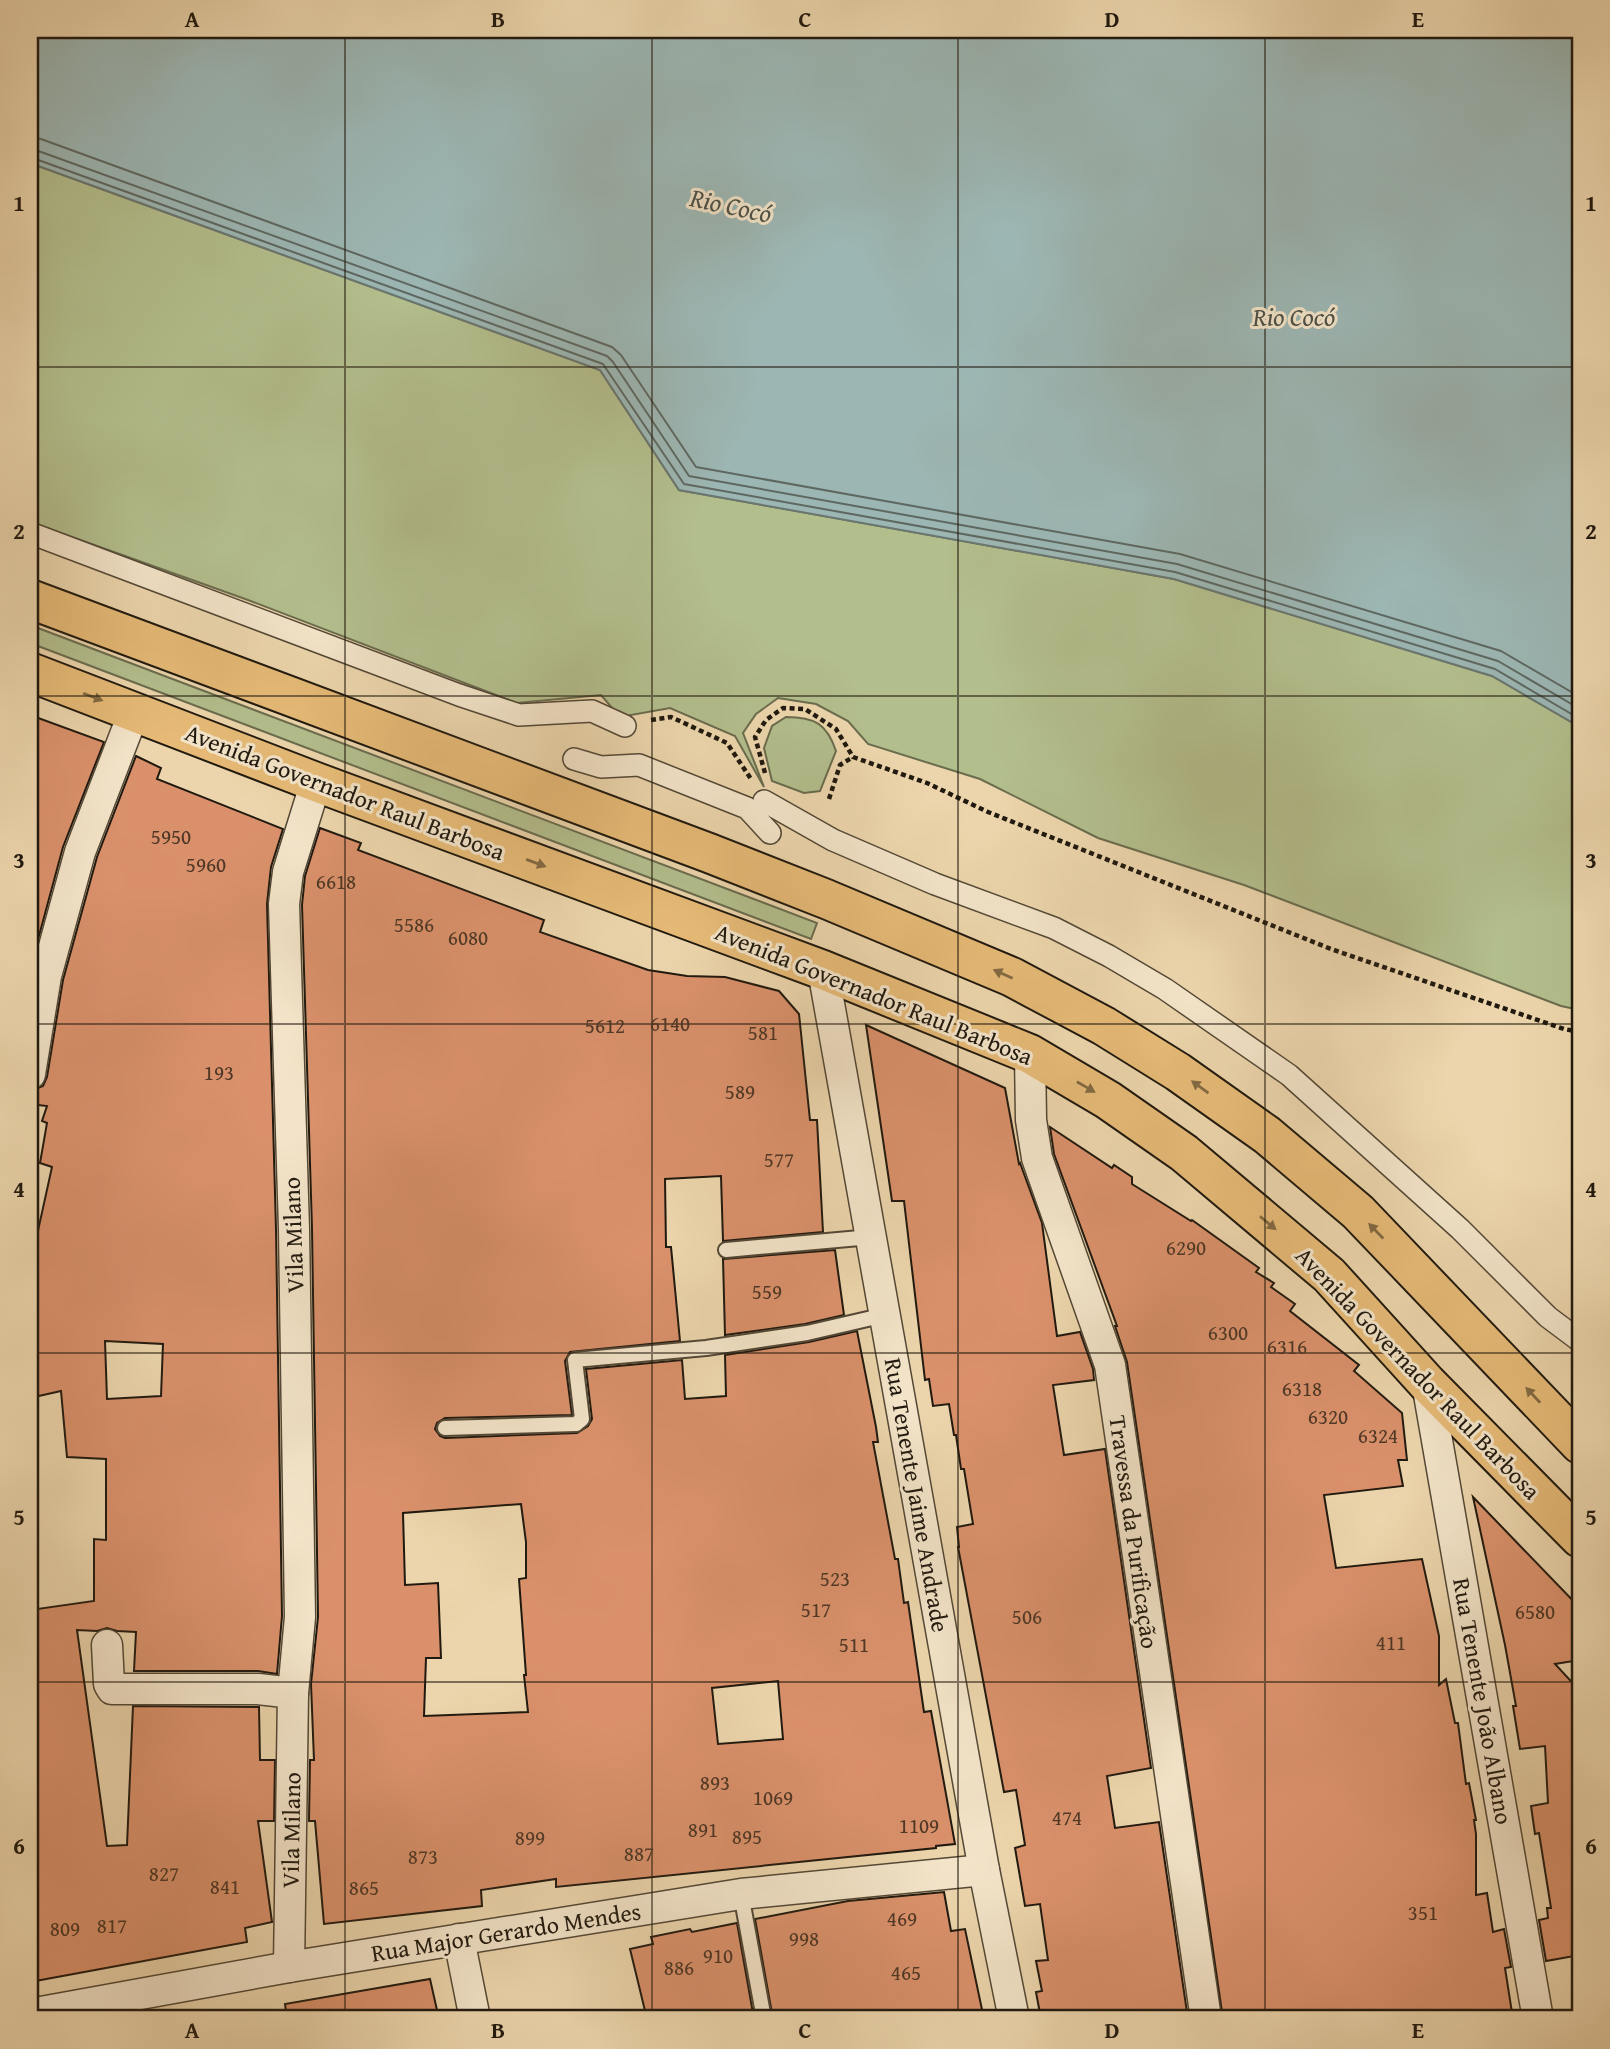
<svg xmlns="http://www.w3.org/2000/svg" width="1610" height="2049" font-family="'Gentium Book Plus',serif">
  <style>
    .green { fill: #b3be8d; stroke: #6a6c4e; stroke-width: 2 }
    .water { fill: #9cb6b3; stroke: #6a7771; stroke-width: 2 }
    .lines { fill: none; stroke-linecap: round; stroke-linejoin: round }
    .shore { stroke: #5e6861; stroke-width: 2 }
    .building { fill: #da916b; stroke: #20190f; stroke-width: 2; fill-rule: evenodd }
    .service-casing { stroke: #534836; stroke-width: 18 }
    .pedestrian-casing { stroke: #534836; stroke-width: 24 }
    .minor-casing { stroke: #534836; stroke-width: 33 }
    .trunk-casing { stroke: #20190f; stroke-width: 42 }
    .path { stroke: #20190f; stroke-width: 4.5; stroke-dasharray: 5 3.5; stroke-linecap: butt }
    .service { stroke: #f3e4c9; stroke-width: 14 }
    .pedestrian { stroke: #f3e4c9; stroke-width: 21 }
    .minor { stroke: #f3e4c9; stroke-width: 30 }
    .trunk { stroke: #e6ba76; stroke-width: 38 }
    .oneway { fill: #836a42 }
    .grid { fill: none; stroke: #20190f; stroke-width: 2; stroke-opacity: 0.55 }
    .labels { text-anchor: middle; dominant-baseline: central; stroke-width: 6; stroke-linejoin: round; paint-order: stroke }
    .number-label { font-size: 21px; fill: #4e3726 }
    .street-label { font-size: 24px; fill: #20190f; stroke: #f3e4c9 }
    .water-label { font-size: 26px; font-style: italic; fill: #4b5048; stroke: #f3e4c9 }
    .neatline { fill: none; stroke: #20190f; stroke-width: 2.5 }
    .grid-label { font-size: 23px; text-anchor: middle; font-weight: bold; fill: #20190f }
  </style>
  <rect width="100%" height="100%" fill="#ecd5ac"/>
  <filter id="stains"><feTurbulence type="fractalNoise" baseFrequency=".00286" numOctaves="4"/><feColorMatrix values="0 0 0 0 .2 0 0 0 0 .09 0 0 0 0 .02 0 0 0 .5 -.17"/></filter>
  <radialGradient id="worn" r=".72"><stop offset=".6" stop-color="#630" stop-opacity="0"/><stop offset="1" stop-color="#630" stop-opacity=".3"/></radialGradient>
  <g class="green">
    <polygon points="30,163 600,370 679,490 1174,579 1492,676 1580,727 1580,1010 1561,1006 1244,885 1098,838 980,779 868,744 848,721 816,704 778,698 756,714 743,733 764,787 735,736 670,708 620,717 601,695 517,703 248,600 30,522"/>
    <polygon points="30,625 817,923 811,939 30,643"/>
    <path d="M786,717C815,717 827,724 836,751L820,791L804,793L772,781L764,748L772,726Z"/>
  </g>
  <polygon class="water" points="30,30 1580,30 1580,727 1492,676 1174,579 679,490 600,370 30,163"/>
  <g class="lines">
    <g class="shore">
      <polyline points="30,137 41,139 612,347 621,355 696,467 1180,554 1501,651 1580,697"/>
      <polyline points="30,148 607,356 613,362 689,476 1177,564 1498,661 1580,709"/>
      <polyline points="30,157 603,364 684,484 1175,572 1495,669 1580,719"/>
    </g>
  </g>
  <g class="building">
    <polygon points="30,715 104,742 63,847 30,969"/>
    <path d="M136,756L161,768L157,779L283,829L271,867L267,904L276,1229L282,1616L277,1674L258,1671H134L136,1632L117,1631L107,1628L97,1631L77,1630L107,1846L127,1845L133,1706L259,1707L260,1760H275L274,1821H258L272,1922L245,1928L247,1942L30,1982V1610L94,1601V1539L106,1540V1459L67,1457L61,1391L30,1398V1267L52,1167L40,1163L47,1123L42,1121L47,1106L30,1104V1091L43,1086L47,1077L63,980L97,857ZM105,1341L163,1344L161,1396L107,1399Z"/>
    <path d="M320,828L361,843L358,850L544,920L540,932L648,970L687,976L725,977L779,991L799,1014L810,1120H817L823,1232L723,1241L721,1176L665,1179L666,1247H671L680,1341L570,1352L565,1361L572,1415L445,1418L437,1423L435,1429L440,1436L445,1438L577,1433L588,1426L592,1419L586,1369L682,1360L685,1399L726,1396L725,1355L809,1342L857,1331L876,1427L878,1442H873L895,1559H898L904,1603L908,1602L924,1712L931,1711L955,1844L936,1846V1848L556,1887V1879L481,1890L482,1906L324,1924L315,1821H309L310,1760H314L311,1684L318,1617L312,1228L302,905L305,876ZM521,1504L526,1542V1578L519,1579L526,1675H524L528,1712L424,1716L426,1658H441L438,1583L405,1585L403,1513ZM778,1681L783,1739L718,1744L712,1688Z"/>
    <polygon points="866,1025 1005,1088 1019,1164 1020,1163 1042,1223 1057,1336 1080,1332 1093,1369 1094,1380 1053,1385 1064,1455 1105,1449 1151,1768 1107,1776 1115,1828 1159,1822 1188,2019 1041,2019 1036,1992 1042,1991 1036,1961 1048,1960 1040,1904 1025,1906 1015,1848 1025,1845 1016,1790 1004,1792 958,1547 959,1547 957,1527 973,1524 964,1469 961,1469 956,1435 954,1435 949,1404 933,1406 929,1379 925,1380 904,1201 892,1201"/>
    <polygon points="1050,1127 1112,1168 1114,1165 1132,1177 1132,1184 1191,1221 1192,1220 1259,1268 1256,1272 1274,1283 1271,1287 1295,1304 1290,1311 1359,1365 1354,1371 1402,1413 1407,1460 1398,1460 1403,1486 1324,1495 1336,1568 1422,1559 1439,1636 1439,1685 1446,1679 1455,1723 1458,1723 1466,1784 1469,1783 1476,1820 1474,1820 1476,1834 1476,1895 1487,1893 1493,1932 1504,1929 1511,1967 1505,1968 1513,2019 1223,2019 1127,1362 1115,1326 1117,1326 1054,1154"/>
    <polygon points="835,1250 844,1315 805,1324 725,1335 723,1259"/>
    <polygon points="1473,1497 1580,1608 1580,1660 1555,1664 1580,1691 1580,1955 1546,1961 1539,1920 1548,1918 1547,1908 1551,1908 1539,1833 1535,1834 1531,1806 1548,1803 1545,1746 1520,1749 1513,1706 1516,1706 1505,1645"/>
    <polygon points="944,1892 951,1931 965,1929 984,2019 773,2019 755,1919 848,1901"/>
    <polygon points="737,1923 754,2019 647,2019 630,1949 653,1944 651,1937 690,1929 692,1932"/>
    <polygon points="430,1979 439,2019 287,2019 285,2004"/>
  </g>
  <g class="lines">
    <defs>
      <g id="service">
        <polyline points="726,1250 871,1237"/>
        <polyline points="445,1428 576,1424 582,1419 575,1360 706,1348 807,1333 885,1315"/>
        <polyline points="741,1894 764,2019"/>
      </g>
      <g id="pedestrian">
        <polyline points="30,533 459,695 519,715 592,711 625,726"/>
        <polyline points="574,759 601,767 639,765 747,808 770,833"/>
        <polyline points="764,801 833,840 935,884 1054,928 1109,956 1165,989 1289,1075 1460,1229 1548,1317 1580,1341"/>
      </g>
      <g id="minor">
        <polyline points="823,970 984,1870 1014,2019"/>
        <polyline points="1030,1054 1031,1120 1037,1158 1110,1365 1206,2019"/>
        <polyline points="30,1074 46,976 80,852 134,712"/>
        <polyline points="1427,1383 1538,2019"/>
        <polyline points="107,1645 109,1684 112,1689 258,1689 293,1693"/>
        <polyline points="459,1939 475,2019"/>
        <polyline points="289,1967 293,1693 300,1617 294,1229 284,904 288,872 316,782"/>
        <polyline points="30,2014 289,1967 741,1894 984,1870"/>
      </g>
      <g id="trunk">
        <polyline points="30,599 709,853 826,899 1012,977 1104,1026 1178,1072 1267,1135 1358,1212 1580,1444"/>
        <polyline points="30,672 316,782 823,970 1030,1054 1108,1100 1184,1153 1329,1275 1427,1383 1580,1538"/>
      </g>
    </defs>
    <use href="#service" class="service-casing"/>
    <use href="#pedestrian" class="pedestrian-casing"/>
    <use href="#minor" class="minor-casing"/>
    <use href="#trunk" class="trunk-casing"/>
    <g class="path">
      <polyline points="651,720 671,717 727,743 751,779"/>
      <polyline points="765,773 755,737 766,720 783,708 805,709 836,729 853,757 927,783 988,812 1331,949 1564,1029 1580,1032"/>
      <polyline points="829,799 840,765 853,757"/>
    </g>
    <use href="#service" class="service"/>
    <use href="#pedestrian" class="pedestrian"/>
    <use href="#minor" class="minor"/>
    <use href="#trunk" class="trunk"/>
  </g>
  <defs><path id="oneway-solid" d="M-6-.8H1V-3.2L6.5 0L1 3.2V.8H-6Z" transform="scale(1.75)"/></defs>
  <g class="oneway">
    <use href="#oneway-solid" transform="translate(93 697) rotate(21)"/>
    <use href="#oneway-solid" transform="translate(536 863) rotate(20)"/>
    <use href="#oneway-solid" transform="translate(1003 974) rotate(-156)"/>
    <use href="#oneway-solid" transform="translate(1086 1087) rotate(30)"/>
    <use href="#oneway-solid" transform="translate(1200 1087) rotate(-144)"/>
    <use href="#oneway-solid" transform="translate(1268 1223) rotate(40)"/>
    <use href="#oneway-solid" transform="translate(1376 1231) rotate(-134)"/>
    <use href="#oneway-solid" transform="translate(1533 1395) rotate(-133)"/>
  </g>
  <path class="grid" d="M345,30V2019M652,30V2019M958,30V2019M1265,30V2019M30,367H1580M30,696H1580M30,1024H1580M30,1353H1580M30,1682H1580"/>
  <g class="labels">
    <g class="number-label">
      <text x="171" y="836">5950</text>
      <text x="206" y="864">5960</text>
      <text x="336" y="881">6618</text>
      <text x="414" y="924">5586</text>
      <text x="468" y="937">6080</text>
      <text x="670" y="1023">6140</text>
      <text x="605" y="1025">5612</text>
      <text x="763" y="1032">581</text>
      <text x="219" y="1072">193</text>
      <text x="740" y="1091">589</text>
      <text x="779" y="1159">577</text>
      <text x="1186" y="1247">6290</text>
      <text x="767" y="1291">559</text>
      <text x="1228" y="1332">6300</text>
      <text x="1287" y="1346">6316</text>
      <text x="1302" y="1388">6318</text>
      <text x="1328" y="1416">6320</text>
      <text x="1378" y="1435">6324</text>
      <text x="835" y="1578">523</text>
      <text x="816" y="1609">517</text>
      <text x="1535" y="1611">6580</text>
      <text x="1027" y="1616">506</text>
      <text x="1391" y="1642">411</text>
      <text x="854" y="1644">511</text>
      <text x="715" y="1782">893</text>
      <text x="773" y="1797">1069</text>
      <text x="1067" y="1817">474</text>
      <text x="919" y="1825">1109</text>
      <text x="703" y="1829">891</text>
      <text x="747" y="1836">895</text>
      <text x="530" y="1837">899</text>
      <text x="639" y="1853">887</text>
      <text x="423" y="1856">873</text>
      <text x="164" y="1873">827</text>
      <text x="225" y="1886">841</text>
      <text x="364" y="1887">865</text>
      <text x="1423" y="1912">351</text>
      <text x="902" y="1918">469</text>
      <text x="112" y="1925">817</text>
      <text x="65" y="1928">809</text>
      <text x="804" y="1938">998</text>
      <text x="718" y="1955">910</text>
      <text x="679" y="1967">886</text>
      <text x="906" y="1972">465</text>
    </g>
    <g class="street-label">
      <text transform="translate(345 792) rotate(21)">Avenida Governador Raul Barbosa</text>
      <text transform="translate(874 994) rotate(22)">Avenida Governador Raul Barbosa</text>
      <text transform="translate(293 1235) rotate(-92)">Vila Milano</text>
      <text transform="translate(1418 1373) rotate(46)">Avenida Governador Raul Barbosa</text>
      <text transform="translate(917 1495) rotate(80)">Rua Tenente Jaime Andrade</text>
      <text transform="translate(1134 1532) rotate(82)">Travessa da Purificação</text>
      <text transform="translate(1483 1701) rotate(80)">Rua Tenente João Albano</text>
      <text transform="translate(291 1830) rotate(-89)">Vila Milano</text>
      <text transform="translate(506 1932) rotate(-9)">Rua Major Gerardo Mendes</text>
    </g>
    <g class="water-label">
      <text transform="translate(731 205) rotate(12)">Rio Cocó</text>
      <text x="1294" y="316">Rio Cocó</text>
    </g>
  </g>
  <rect width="1610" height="2049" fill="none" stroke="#ecd5ac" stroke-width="77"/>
  <rect x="38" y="38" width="1534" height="1972" class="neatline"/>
  <g class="grid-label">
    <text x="192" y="27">A</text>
    <text x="498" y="27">B</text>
    <text x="805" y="27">C</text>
    <text x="1112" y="27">D</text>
    <text x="1418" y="27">E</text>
    <text x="19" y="211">1</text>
    <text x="1591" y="211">1</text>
    <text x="19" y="539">2</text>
    <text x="1591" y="539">2</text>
    <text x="19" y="868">3</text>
    <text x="1591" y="868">3</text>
    <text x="19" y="1197">4</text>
    <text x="1591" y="1197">4</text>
    <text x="19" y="1525">5</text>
    <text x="1591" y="1525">5</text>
    <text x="19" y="1854">6</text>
    <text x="1591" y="1854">6</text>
    <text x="192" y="2038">A</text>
    <text x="498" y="2038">B</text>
    <text x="805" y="2038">C</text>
    <text x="1112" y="2038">D</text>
    <text x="1418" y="2038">E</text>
  </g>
  <rect width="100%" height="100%" filter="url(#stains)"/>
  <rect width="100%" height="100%" fill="url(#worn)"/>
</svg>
